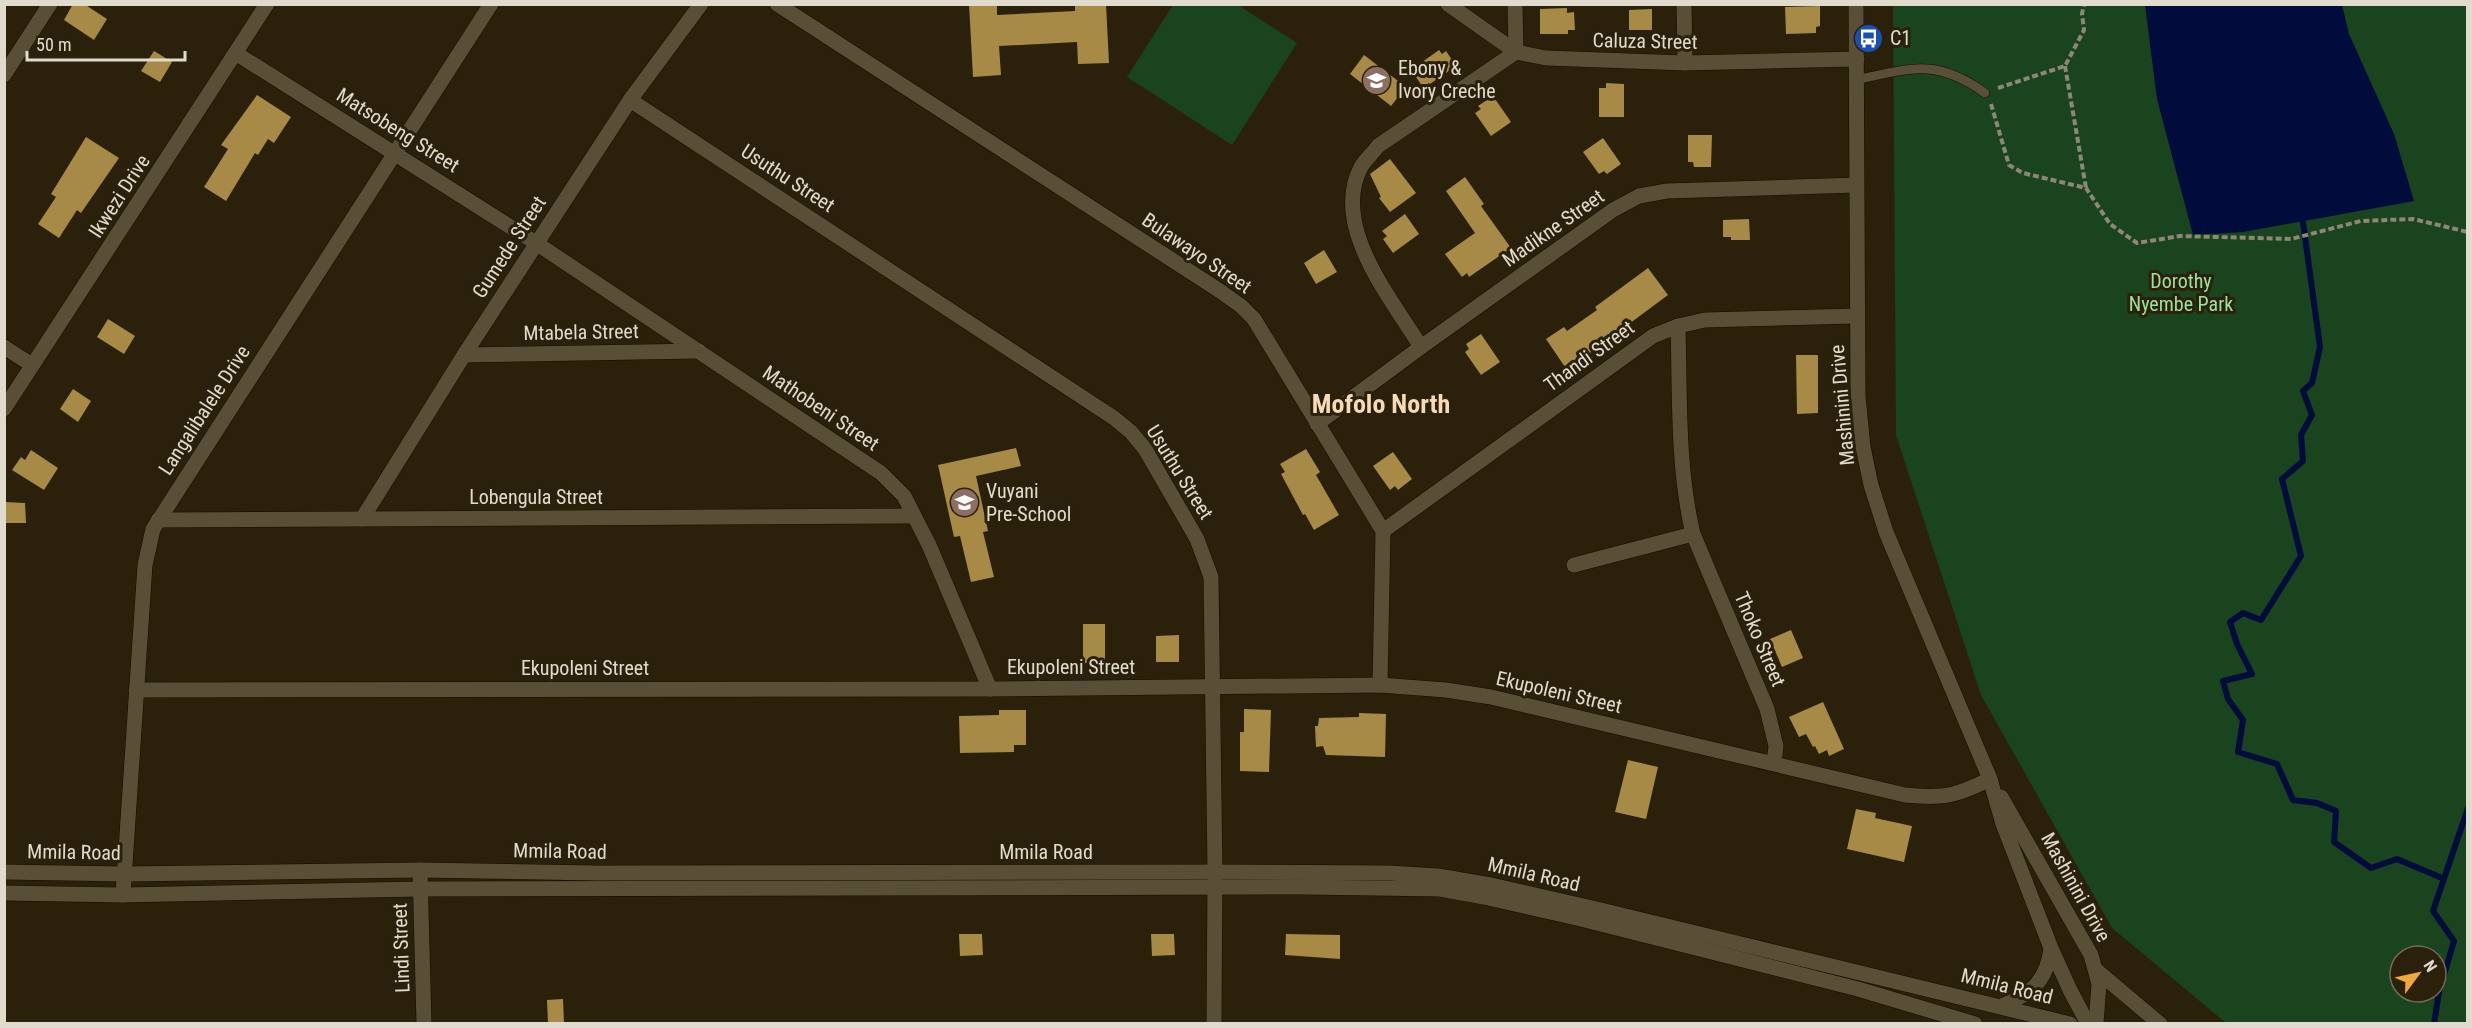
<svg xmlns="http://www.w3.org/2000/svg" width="2472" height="1028" font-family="'Roboto Condensed',sans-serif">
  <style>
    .green { fill: #1a441d; fill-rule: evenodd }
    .water { fill: #010b3c }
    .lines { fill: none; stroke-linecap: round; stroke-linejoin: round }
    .stream { stroke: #010b3c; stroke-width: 6 }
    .building { fill: #a68a45 }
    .lane-casing { stroke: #130b00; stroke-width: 10 }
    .street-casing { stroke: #130b00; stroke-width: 16 }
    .secondary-casing { stroke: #130b00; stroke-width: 16 }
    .path { stroke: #8e8775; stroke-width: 4; stroke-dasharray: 6 3; stroke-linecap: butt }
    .lane { stroke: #594e36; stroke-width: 9 }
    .street { stroke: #594e36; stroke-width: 15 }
    .secondary { stroke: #594e36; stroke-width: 15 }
    .labels { text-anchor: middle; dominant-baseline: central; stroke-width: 6; stroke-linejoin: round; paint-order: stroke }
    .poi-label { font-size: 20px; fill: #e1dbcd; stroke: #2b210a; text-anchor: start }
    .street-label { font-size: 20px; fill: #e1dbcd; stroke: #2b210a }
    .park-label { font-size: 20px; fill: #99e49b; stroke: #2b210a }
    .district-label { font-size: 26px; font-weight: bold; fill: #f8dab4; stroke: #2b210a }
  </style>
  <rect width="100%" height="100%" fill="#2b210a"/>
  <g class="green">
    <polygon points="1173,5 1238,5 1297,43 1232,145 1127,77"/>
    <path d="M1893,5H2467V1023H2226L2112,928L1981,695L1896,435ZM2400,956H2436V992H2400Z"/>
  </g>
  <polygon class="water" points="2145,5 2342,5 2349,34 2394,134 2414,201 2243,232 2193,235 2157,99"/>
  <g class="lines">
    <g class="stream">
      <polyline points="2302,215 2320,347 2312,383 2303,391 2312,415 2301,435 2303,461 2282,479 2301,556 2261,620 2243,613 2230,622 2237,644 2252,674 2223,681 2228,699 2243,720 2238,752 2277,764 2293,800 2317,803 2336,811 2334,842 2371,868 2397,859 2442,878"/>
      <polyline points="2434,1024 2439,992 2454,941 2433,911 2468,808"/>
    </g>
  </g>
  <g class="building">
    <polygon points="73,4 84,4 107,19 94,40 64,20"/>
    <polygon points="969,4 997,4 997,15 1075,11 1075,4 1106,4 1109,63 1078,64 1077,42 999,46 1001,75 973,77"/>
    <polygon points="1820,6 1820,26 1816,27 1816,33 1786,34 1785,7"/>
    <polygon points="1567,8 1567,13 1574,12 1575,30 1568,30 1568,34 1540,34 1540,9"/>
    <polygon points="1652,9 1652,30 1629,30 1629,10"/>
    <polygon points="1439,50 1442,54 1446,51 1456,66 1430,84 1429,83 1423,87 1411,70"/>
    <polygon points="154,51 172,62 160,82 141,71"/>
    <polygon points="1364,55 1406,87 1391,106 1350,74"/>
    <polygon points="1606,83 1624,84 1624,117 1599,117 1599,88 1606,88"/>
    <polygon points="257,95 291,117 274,143 268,139 258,155 255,153 226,201 204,187 228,149 221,145"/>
    <polygon points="1493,96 1511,122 1491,136 1475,113 1481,109 1478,106"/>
    <polygon points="1688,135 1712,135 1711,167 1694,167 1693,162 1688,162"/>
    <polygon points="86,137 119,158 81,213 77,210 59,238 38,224 56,197 51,194"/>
    <polygon points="1603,138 1621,164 1607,174 1604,171 1599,174 1583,152"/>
    <polygon points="1390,159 1416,193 1390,212 1379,198 1381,197 1370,174"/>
    <polygon points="1465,177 1484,204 1481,206 1511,248 1469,277 1467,273 1462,277 1445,254 1475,233 1446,191"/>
    <polygon points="1405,214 1419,234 1393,253 1383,239 1387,236 1382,231"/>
    <polygon points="1749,219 1750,240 1731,240 1731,237 1723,237 1723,220"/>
    <polygon points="1324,250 1337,272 1316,284 1304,263"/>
    <polygon points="1648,268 1668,295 1567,370 1546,339 1564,327 1567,331 1597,310 1595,307"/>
    <polygon points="108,319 135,336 124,354 97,337"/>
    <polygon points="1481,334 1500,362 1481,375 1465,352 1469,349 1466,344"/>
    <polygon points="1796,355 1818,355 1818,413 1797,414"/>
    <polygon points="73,389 91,401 78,422 60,409"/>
    <polygon points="1016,448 1021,466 976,476 988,531 983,532 994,577 971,582 960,536 954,537 938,465"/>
    <polygon points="1306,449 1320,472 1316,475 1339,515 1314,530 1305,514 1303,515 1281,474 1285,472 1280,464"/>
    <polygon points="31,450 58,468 44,490 12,470 21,457 25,460"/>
    <polygon points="1393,452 1412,479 1398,490 1395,486 1390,490 1373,466"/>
    <polygon points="4,502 25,503 26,523 4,523"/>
    <rect x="1083" y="624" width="22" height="39"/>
    <polygon points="1791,630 1803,658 1782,667 1770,639"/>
    <polygon points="1179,635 1179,662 1156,662 1156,636"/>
    <polygon points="1823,702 1844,749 1829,756 1827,750 1819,754 1815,746 1813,747 1806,734 1799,737 1789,717"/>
    <polygon points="1244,709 1271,710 1269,772 1240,771 1240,732 1244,732"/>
    <polygon points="999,710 1026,710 1026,745 1014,745 1014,752 960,753 959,716 999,715"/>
    <polygon points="1359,713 1386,714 1385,757 1326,755 1323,746 1316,747 1315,726 1318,726 1319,718 1359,717"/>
    <polygon points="1628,760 1658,767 1646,819 1615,812"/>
    <polygon points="1856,809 1876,813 1875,818 1912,826 1904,862 1847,849"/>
    <polygon points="959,934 982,934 983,955 960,956"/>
    <polygon points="1151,934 1174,934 1175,955 1152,956"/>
    <polygon points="1286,934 1340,935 1340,959 1285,955"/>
    <polygon points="563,999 564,1023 548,1023 547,1000"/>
  </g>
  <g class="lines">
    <defs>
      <path id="lane" d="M1856,80C1911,68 1936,58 1985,93"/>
      <g id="street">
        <polyline points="777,4 1220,291 1241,306 1254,319 1383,531 1380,685"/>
        <polyline points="1448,4 1516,52 1546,58 1685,63 1857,59"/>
        <polyline points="1684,4 1685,63"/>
        <polyline points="237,54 536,243 881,473 904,496 929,545 990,689"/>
        <polyline points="4,75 50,4"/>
        <polyline points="630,100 1114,418 1131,432 1145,449 1197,539 1211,577 1215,872 1214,1024"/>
        <path d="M1678,326C1680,395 1677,466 1693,534L1767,709L1776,746L1774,763"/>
        <polyline points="4,347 32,365"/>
        <path d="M1421,347C1391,298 1330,226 1361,167C1365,160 1373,153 1378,146L1516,52L1515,4"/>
        <polyline points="464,355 699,351"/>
        <polyline points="4,409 267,4"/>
        <polyline points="1317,424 1421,347 1613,210 1639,196 1667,191 1856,185"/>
        <polyline points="362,519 464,355 630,100 701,4"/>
        <polyline points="158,520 914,516"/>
        <polyline points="1383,531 1653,336 1678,326 1705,320 1856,316"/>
        <polyline points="1574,565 1693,534"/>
        <path d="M136,690L990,689L1380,685L1446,690L1491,697L1905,795C1943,799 1956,796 1990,779"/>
        <polyline points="420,870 424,1024"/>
        <polyline points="123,895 145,565 153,529 491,4"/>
      </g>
      <g id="secondary">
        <polyline points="1856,4 1858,396 1863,447 1871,485 1886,532 1990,779 2003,824 2051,948 2070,990 2088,1024"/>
        <polyline points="2001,797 2091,955 2099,984 2096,1024"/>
        <polyline points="4,872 124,874 420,870 598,873 1215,872 1390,873 1438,876 1491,885 1601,910 2070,1024"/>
        <polyline points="4,893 123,895 420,889 1302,887 1440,889 1484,897 1581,919 1858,989 1975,1024"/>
        <polyline points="2096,970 2160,1024"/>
        <path d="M2002,1006C2032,993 2046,982 2051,949"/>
      </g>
    </defs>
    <use href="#lane" class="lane-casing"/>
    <use href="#street" class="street-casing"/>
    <use href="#secondary" class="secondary-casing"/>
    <g class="path">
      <polyline points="2065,66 2086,188"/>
      <polyline points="1998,88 2065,66 2084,30 2082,14 2084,4"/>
      <polyline points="1991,104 2009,165 2023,173 2086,188 2110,224 2137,243 2180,236 2291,239 2361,221 2413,219 2468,232"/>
    </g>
    <use href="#lane" class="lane"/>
    <use href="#street" class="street"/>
    <use href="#secondary" class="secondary"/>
  </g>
  <defs>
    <symbol id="bus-disc" viewBox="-11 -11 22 22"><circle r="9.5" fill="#1a4fb4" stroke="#2b210a"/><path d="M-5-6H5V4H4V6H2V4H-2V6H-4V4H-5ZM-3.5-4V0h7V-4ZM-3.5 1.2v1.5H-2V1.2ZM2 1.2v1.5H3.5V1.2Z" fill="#fff"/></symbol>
    <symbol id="school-disc" viewBox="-11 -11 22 22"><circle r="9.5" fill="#8d6e63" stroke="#2b210a"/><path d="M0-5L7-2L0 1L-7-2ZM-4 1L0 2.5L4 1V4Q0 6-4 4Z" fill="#fff"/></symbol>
  </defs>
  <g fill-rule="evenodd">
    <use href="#bus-disc" x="1852" y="22" width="33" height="33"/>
    <use href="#school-disc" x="1360" y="64" width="33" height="33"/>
    <use href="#school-disc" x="948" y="486" width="33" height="33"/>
  </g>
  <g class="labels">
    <g class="poi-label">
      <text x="1890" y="38">C1</text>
      <text x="1398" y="68">Ebony &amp;<tspan x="1398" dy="23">Ivory Creche</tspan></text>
      <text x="986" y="491">Vuyani<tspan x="986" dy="23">Pre-School</tspan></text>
    </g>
    <g class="street-label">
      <text transform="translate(1645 41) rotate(1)">Caluza Street</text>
      <text transform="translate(398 130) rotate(32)">Matsobeng Street</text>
      <text transform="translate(788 178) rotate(33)">Usuthu Street</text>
      <text transform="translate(119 196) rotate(-57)">Ikwezi Drive</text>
      <text transform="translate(1553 228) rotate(-35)">Madikne Street</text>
      <text transform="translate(509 247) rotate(-57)">Gumede Street</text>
      <text transform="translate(1197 253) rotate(34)">Bulawayo Street</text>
      <text transform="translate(581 332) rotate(-1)">Mtabela Street</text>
      <text transform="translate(1589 356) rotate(-36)">Thandi Street</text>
      <text transform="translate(1842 405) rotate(-95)">Mashinini Drive</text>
      <text transform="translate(821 408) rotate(34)">Mathobeni Street</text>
      <text transform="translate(204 410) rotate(-57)">Langalibalele Drive</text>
      <text transform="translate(1180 472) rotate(58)">Usuthu Street</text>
      <text x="536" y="497">Lobengula Street</text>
      <text transform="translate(1760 639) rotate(67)">Thoko Street</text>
      <text x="1071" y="667">Ekupoleni Street</text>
      <text x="585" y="668">Ekupoleni Street</text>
      <text transform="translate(1559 692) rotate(13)">Ekupoleni Street</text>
      <text transform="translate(560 851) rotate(1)">Mmila Road</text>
      <text transform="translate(74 852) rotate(1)">Mmila Road</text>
      <text x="1046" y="852">Mmila Road</text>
      <text transform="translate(1534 874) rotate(13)">Mmila Road</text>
      <text transform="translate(2076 887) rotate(61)">Mashinini Drive</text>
      <text transform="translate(401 948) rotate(-92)">Lindi Street</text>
      <text transform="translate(2007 986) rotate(14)">Mmila Road</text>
    </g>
    <g class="park-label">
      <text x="2181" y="281">Dorothy<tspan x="2181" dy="23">Nyembe Park</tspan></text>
    </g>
    <g class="district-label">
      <text x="1381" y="404">Mofolo North</text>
    </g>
  </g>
  <rect width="2472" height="1028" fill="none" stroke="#e1dbcd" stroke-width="12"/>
  <g transform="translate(2418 974) rotate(57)"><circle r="28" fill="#2b210a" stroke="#746b58" stroke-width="1.5"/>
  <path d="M0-4.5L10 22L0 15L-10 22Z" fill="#eea83c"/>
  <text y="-9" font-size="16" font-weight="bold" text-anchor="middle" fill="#e1dbcd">N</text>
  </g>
  <path d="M27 51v9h158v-9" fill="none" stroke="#e1dbcd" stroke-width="3"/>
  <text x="36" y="51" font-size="18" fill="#e1dbcd" stroke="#2b210a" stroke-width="4.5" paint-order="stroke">50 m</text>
</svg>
